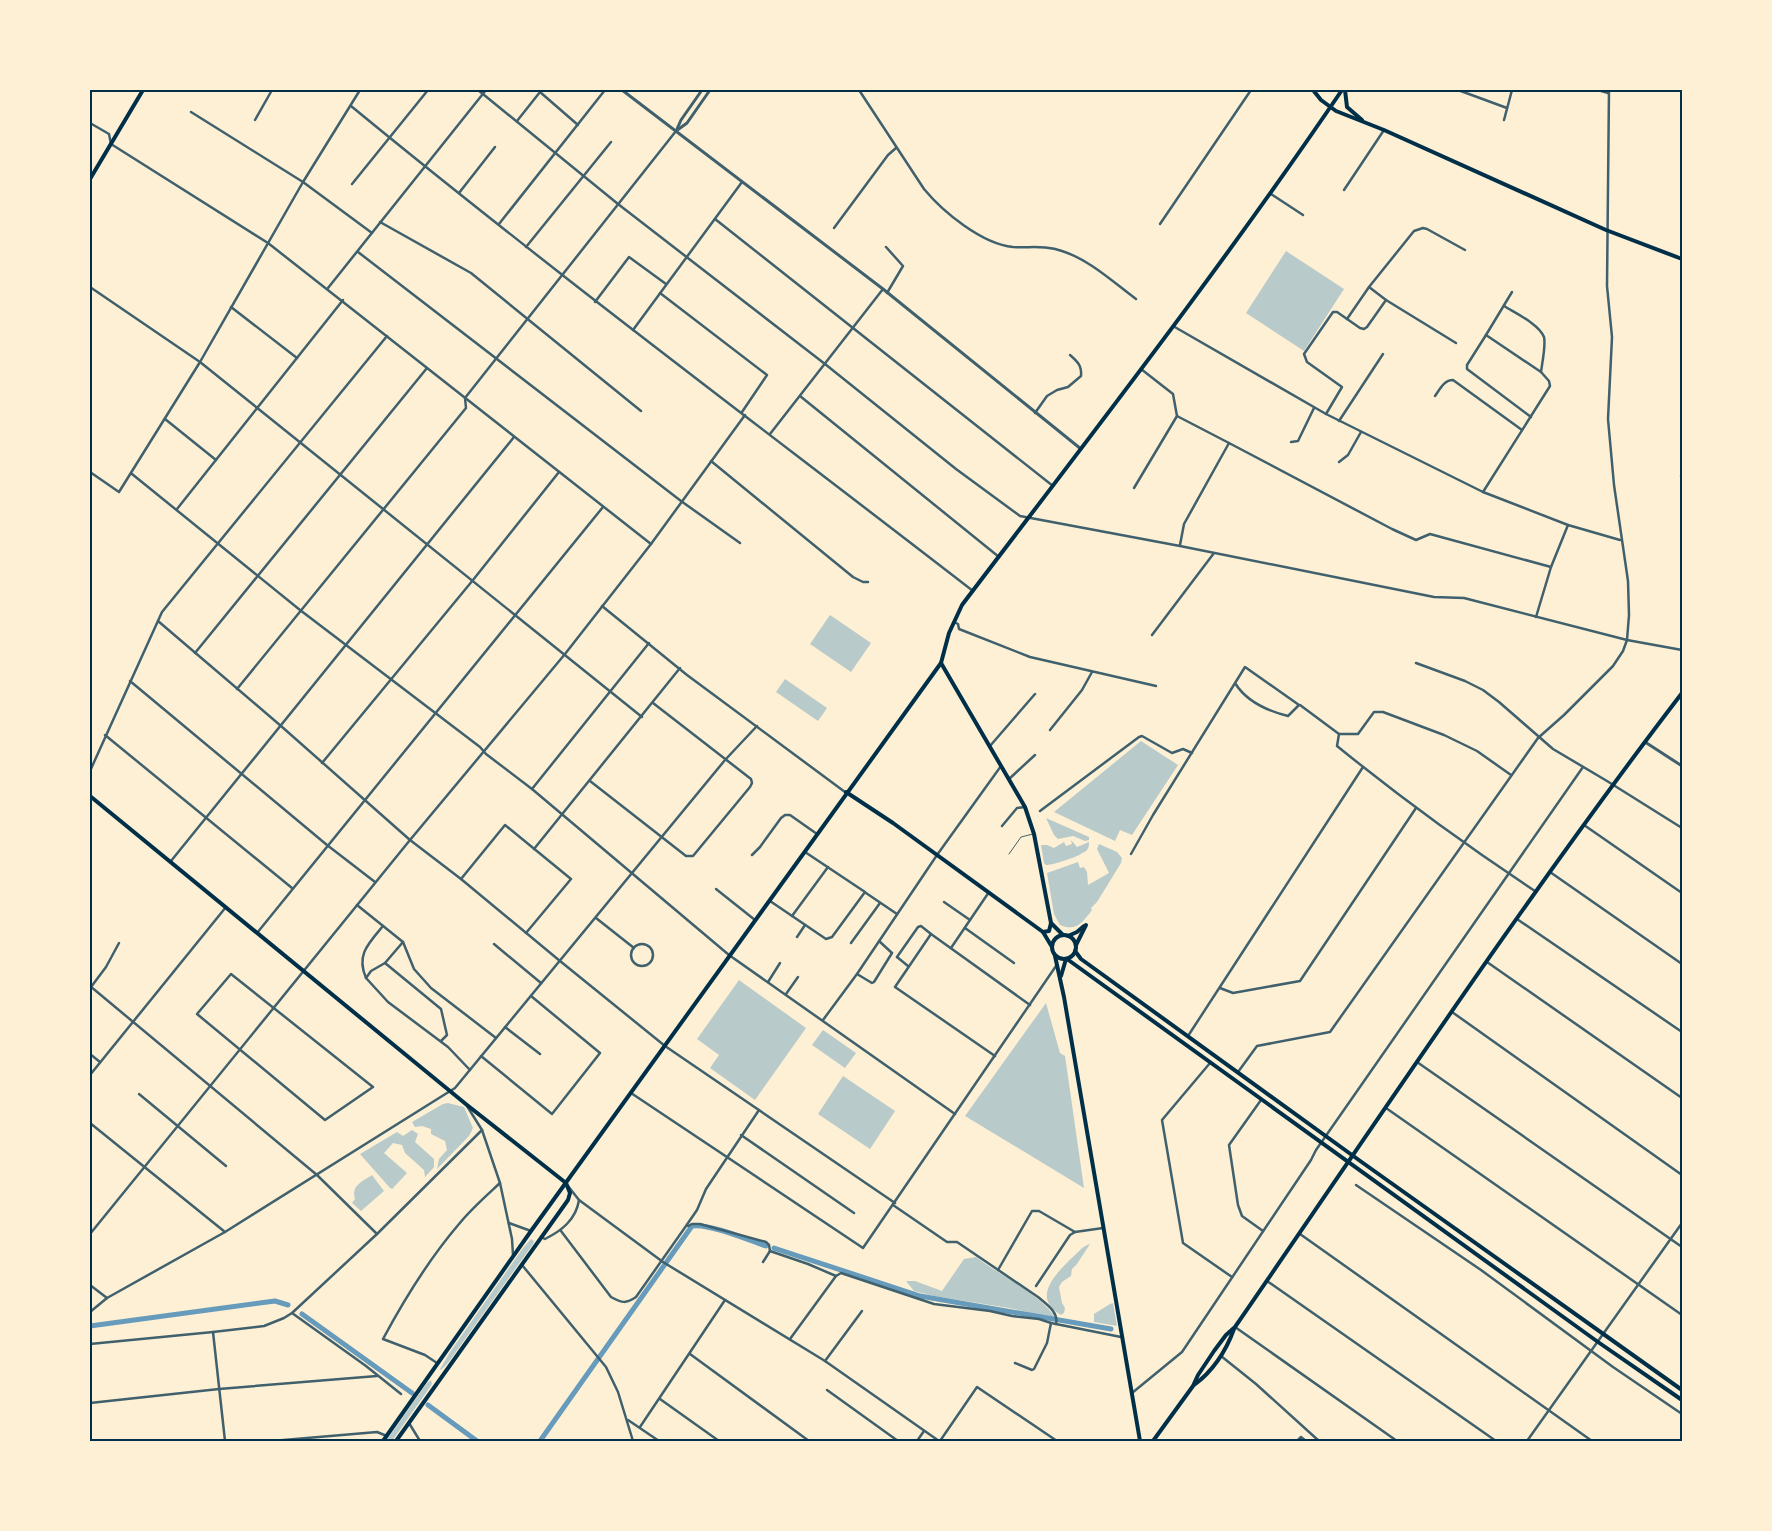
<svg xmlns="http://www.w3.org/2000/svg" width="1772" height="1531" font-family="Merriweather,serif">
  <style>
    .green { fill: #b9caca }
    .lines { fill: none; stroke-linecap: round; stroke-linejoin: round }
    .canal { stroke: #669bbc; stroke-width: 5 }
    .service { stroke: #3f606c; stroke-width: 1 }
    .minor { stroke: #3f606c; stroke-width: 2.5 }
    .tertiary { stroke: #3f606c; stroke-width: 3 }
    .secondary { stroke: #003049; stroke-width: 4 }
    .primary { stroke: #003049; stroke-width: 4 }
    .neatline { fill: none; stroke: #003049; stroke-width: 2 }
  </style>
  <rect width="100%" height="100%" fill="#fdf0d5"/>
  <g class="green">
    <polygon points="1286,251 1344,289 1304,351 1246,313"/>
    <polygon points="830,615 871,643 851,672 810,644"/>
    <polygon points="785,679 827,708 818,721 776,692"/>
    <polygon points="1141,741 1178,765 1132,835 1120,830 1115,841 1054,812"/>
    <polygon points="1046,818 1089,837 1089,840 1085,841 1073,836 1058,839 1054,835"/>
    <path d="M1071,840L1077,847L1089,842C1089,845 1089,847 1087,850C1081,856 1054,865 1046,865L1044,863L1041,845H1047L1054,848L1064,842L1066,846L1072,844Z"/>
    <path d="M1099,844L1117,852L1122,858L1121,863L1097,902L1091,908L1092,910C1083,922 1076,932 1060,925L1054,914L1047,873L1078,862L1080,868L1084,867L1087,872L1088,885L1109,873L1097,849Z"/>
    <polygon points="739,980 806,1028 755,1100 710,1068 719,1055 697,1039"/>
    <polygon points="1046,1003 1060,1053 1065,1056 1084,1188 965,1116"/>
    <polygon points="823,1030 856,1053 845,1068 812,1045"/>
    <polygon points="843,1076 895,1111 870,1149 818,1114"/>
    <polygon points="448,1103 464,1107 473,1128 469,1136 437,1169 439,1159 447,1150 445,1141 431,1134 431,1129 422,1126 415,1127 412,1122 443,1104"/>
    <polygon points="412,1130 418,1134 415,1142 434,1159 434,1167 425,1177 424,1170 405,1153 402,1145 393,1143 384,1153 407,1173 393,1188 393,1189 390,1188 360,1154 397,1132 403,1136"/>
    <path d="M372,1175L384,1191L361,1211L352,1203L355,1199C351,1185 362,1182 372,1175Z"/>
    <polygon points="531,1239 534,1241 533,1244 448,1363 441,1370 440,1369 450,1352 523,1248"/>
    <path d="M1090,1244L1077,1264L1072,1269L1071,1276L1062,1282L1059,1287L1062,1303L1065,1308L1064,1313L1061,1315C1025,1295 1067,1264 1082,1248L1087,1245Z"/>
    <path d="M976,1257C997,1274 1043,1295 1055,1318L1009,1308L934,1296L914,1291L906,1281H915L942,1291L964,1259Z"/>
    <polygon points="1113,1303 1117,1326 1094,1322 1094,1314 1110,1304"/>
    <polygon points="431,1380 432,1384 428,1390 392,1441 386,1441 427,1383"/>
  </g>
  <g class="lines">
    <g class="canal">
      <polyline points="774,1248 920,1296 1111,1329"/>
      <polyline points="302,1314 412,1393"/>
      <polyline points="90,1326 275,1301 288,1305"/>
      <polyline points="428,1405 477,1441"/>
      <path d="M540,1441L692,1226C708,1223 749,1240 766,1246"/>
    </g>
    <polyline class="service" points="1009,854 1021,837 1033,834"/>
    <g class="minor">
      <polyline points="478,90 618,204 825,364 956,469 1020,516 1180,546 1434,597 1464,598 1627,640 1682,650"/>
      <path d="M859,90L924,189C943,212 982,244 1013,247C1030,248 1046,245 1062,251C1090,260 1113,282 1136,299"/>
      <polyline points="1458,90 1507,108"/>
      <polyline points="1598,90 1608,93"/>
      <path d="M351,106C554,273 765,430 973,591"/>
      <polyline points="191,112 303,182 372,233"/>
      <polyline points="255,120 272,90"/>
      <polyline points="1504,120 1512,90"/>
      <polyline points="517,121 540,92 578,125"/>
      <polyline points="90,123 109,134 111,144 268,243 651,544"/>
      <polyline points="352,184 428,90"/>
      <polyline points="1344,190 1384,130"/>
      <polyline points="459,193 495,147"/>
      <polyline points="1271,194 1303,215"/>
      <polyline points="715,219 1053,486"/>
      <polyline points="380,222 471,273 641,411"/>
      <polyline points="499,224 605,90"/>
      <polyline points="1160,224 1251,90"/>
      <polyline points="834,228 888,155 896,148"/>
      <polyline points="526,247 611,142"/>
      <polyline points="886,247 903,266 887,293"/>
      <polyline points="358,252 681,501 740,543"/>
      <polyline points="90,287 200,362 642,717"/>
      <polyline points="328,288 486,90"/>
      <polyline points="1512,292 1486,335 1541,372"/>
      <polyline points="660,293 767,375 742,412"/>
      <polyline points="1386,300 1456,343"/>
      <polyline points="595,302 629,257 666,284"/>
      <polyline points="231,307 297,358"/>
      <polyline points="1347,319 1369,287 1414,231 1423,228 1427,229 1465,250"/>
      <polyline points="1173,326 1326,414 1483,492 1568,525 1620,540"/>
      <polyline points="633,330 742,182"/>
      <polyline points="1486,335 1467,365 1467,369 1531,417"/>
      <polyline points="1141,369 1173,394 1177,416"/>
      <polyline points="800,396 999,557"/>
      <path d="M1435,396C1440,389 1444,380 1453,380L1522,430"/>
      <path d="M1035,413L1047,396L1057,390L1068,387L1081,376C1082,366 1078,362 1070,355"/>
      <polyline points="1326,414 1342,387 1307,362 1304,354 1333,312 1337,312 1360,328 1364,329 1367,327 1386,300 1369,287"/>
      <polyline points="165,419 216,460"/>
      <polyline points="1339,421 1383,354"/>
      <polyline points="770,434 883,289"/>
      <polyline points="1291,442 1298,441 1314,408"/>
      <polyline points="711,461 853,577 863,582 868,582"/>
      <polyline points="1339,462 1348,455 1361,432"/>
      <polyline points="90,472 119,492 200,362 303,182 360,90"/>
      <polyline points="132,474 300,610 480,747 486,754 532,789 729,955 955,1114"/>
      <polyline points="1681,476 1682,476"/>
      <polyline points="1134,488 1177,416 1229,443"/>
      <path d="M1483,492L1550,386L1549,381L1541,372C1542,364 1546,345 1544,337C1539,324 1515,313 1504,306"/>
      <polyline points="177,509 343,300"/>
      <polyline points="1180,545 1184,524 1229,443 1392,529 1416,540 1430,534 1551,567"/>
      <polyline points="602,606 687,675 845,792"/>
      <polyline points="1536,617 1551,567 1568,525"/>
      <polyline points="158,621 281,726 410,840 461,879 560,961 665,1046 895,1203"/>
      <polyline points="954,622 958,624 959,629 1030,657 1156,686"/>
      <polyline points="1152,635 1214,553"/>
      <polyline points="195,653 427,368"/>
      <polyline points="1416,663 1465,681 1483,690 1499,702 1553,749 1607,781 1682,828"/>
      <polyline points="130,681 327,845 375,882"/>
      <polyline points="237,689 466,408 465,398 676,131"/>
      <path d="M1300,705L1339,734L1337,746C1401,798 1467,846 1535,891"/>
      <polyline points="1050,730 1082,690 1092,672"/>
      <polyline points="1339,734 1358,734 1374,712 1383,712 1444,735 1477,751 1511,775"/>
      <polyline points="105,735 292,888"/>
      <polyline points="990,746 1035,694"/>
      <polyline points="322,763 473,580 559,472"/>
      <polyline points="90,771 162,612 387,336"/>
      <polyline points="1009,779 1035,755"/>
      <polyline points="590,781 686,856 693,856 750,787 752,783 751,779 653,703"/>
      <polyline points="532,789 649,643"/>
      <polyline points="1040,811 1139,737 1142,736 1172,753 1183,749 1192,753"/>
      <polyline points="1584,825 1682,893"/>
      <polyline points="1002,826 1017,808 1025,807"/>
      <polyline points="534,849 680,668"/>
      <path d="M1131,854L1153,815L1245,667L1299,705L1288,716C1268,711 1246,701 1235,683"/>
      <polyline points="752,855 760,847 781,818 785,815 790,815 817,834"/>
      <polyline points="171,861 514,437"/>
      <polyline points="1550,872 1682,964"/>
      <polyline points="461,879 505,825 571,879 526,933"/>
      <polyline points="716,889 755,920"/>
      <polyline points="866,893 897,914"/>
      <polyline points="770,901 826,939 832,937 865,892 805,852"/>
      <polyline points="944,902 970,920"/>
      <polyline points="357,905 403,942 414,969 431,988 496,1038"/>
      <polyline points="792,916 828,867"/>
      <polyline points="596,918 634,948"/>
      <polyline points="1517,919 1682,1032"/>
      <polyline points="965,928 1014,963"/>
      <polyline points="257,933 603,507"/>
      <polyline points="797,937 805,925"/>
      <polyline points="879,941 892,953"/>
      <polyline points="403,942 385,963 371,971 366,978 388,1002 448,1047 470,1070"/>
      <polyline points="851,943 880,903"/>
      <circle cx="642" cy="955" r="11"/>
      <polyline points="494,944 541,983"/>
      <polyline points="951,948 989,892"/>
      <polyline points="897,957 918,927 921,926 931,934"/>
      <polyline points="897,957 908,966"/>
      <polyline points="1487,962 1682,1098"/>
      <polyline points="385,963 441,1009 447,1035 441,1041"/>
      <polygon points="231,974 373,1087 325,1120 197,1014"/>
      <polyline points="857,974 872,983 874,982 892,953"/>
      <path d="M366,978C356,955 368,944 383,926"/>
      <polyline points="768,982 780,963"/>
      <polyline points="90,986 317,1175 377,1234"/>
      <polyline points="91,987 106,967 119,943"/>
      <polyline points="1220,988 1233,993 1300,981 1416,808"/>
      <polyline points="786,994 798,977"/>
      <polyline points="1452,1012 1682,1175"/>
      <polyline points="823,1020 857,974 937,855 1001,766"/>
      <polyline points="505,1027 540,1054"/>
      <polyline points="1188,1036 1363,767"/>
      <polyline points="90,1054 100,1062"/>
      <polyline points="481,1056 552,1114 600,1053 531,996"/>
      <polyline points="995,1056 895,987 931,934 1030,1005"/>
      <polyline points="1417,1062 1682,1247"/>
      <polyline points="1210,1063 1162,1120 1183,1243 1232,1277"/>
      <polyline points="1238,1072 1257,1046 1330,1032 1538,738 1564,715 1613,666 1623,651 1627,640 1629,615 1628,581 1614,485 1608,419 1612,337 1607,286 1609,90"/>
      <polyline points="90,1075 226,907"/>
      <polyline points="631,1093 863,1248 1056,966"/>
      <polyline points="139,1094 226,1166"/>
      <polyline points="1261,1100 1229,1145 1238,1205 1242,1216 1263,1231"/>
      <polyline points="467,1106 482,1130 500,1183 512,1239 513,1255"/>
      <polyline points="1386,1108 1682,1315"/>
      <polyline points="90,1123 225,1232"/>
      <polyline points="741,1135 854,1213"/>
      <polyline points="1356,1185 1481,1270 1613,1367 1682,1414"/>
      <polyline points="568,1186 579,1200 663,1262 825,1361 939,1441"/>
      <path d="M893,1205L947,1242H957L1038,1297C1046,1304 1059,1312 1056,1324"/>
      <polyline points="509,1223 531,1231"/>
      <polyline points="688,1226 692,1224 700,1224 766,1242 769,1245 770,1251 763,1262"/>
      <path d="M561,1231L611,1297C622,1303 626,1304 636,1297L686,1226L697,1210L706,1189L759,1110"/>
      <polyline points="90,1234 410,840 565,654 651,544 745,415"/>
      <polyline points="1300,1234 1592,1441"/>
      <path d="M541,1237L545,1239C561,1231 576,1220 579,1200"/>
      <polyline points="770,1251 808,1264 836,1276 790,1339"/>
      <polyline points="522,1265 606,1367 618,1392 633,1441"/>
      <polyline points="998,1270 1032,1211 1039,1211 1075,1232"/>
      <polyline points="836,1276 841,1273 934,1304 990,1311 1012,1316 1039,1319 1051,1323 1121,1337"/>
      <polyline points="1267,1281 1496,1441"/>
      <polyline points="90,1285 107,1298"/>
      <polyline points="1036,1286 1070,1235 1075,1232 1103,1228"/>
      <polyline points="90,1312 107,1298 225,1232 455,1088 725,760 757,726"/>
      <polyline points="1235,1327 1397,1441"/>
      <polyline points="213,1332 225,1441"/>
      <polyline points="90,1344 213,1332 264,1326 284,1318 292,1313"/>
      <polyline points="690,1354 809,1441"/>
      <polyline points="1221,1356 1256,1384 1319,1441"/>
      <polyline points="825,1361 862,1311"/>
      <path d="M437,1363L425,1355L383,1339C405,1298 429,1259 459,1224C471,1209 486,1196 500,1183"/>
      <polyline points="1015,1363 1032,1370 1034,1369 1047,1343 1051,1323"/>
      <polyline points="827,1390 898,1441"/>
      <polyline points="1132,1393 1182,1352 1311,1160 1316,1150 1583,767"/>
      <polyline points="401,1394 366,1366 292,1313 377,1234 482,1130"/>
      <polyline points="660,1399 719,1441"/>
      <polyline points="90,1403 219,1389 377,1376"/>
      <polyline points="628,1420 659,1441"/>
      <polyline points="409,1423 420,1441"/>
      <polyline points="640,1427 725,1300"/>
      <polyline points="272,1441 377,1432 387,1436"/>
      <polyline points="917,1441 924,1431"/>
      <polyline points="940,1441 977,1387 1057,1441"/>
      <polyline points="1297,1441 1301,1437 1306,1441"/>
      <polyline points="1527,1441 1682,1223"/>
    </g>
    <g class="tertiary">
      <polyline points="622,90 883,289 1081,449"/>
      <polyline points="677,129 681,120 702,90"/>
      <polyline points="676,131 687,123 710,90"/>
      <polyline points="1645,742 1682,766"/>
    </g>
    <g class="secondary">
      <polyline points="1313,90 1321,100 1336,111 1384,130 1606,230 1682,259"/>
      <polyline points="1345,90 1347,107 1362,120"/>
      <polyline points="941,663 1025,807 1034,834 1051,923 1063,935"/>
      <polyline points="846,792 893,823 1043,932 1052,947"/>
      <polyline points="90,796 467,1105 566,1183"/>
      <polyline points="1043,932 1049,931 1051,923"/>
      <circle cx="1064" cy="947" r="12"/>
      <polyline points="1068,936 1077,932 1084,926"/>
      <polyline points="1076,945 1086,925"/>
      <polyline points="1075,951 1081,959 1363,1163 1682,1390"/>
      <polyline points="1055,956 1064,997 1140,1441"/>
      <polyline points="1067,959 1598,1342 1682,1400"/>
      <polyline points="1061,976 1066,959"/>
      <path d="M383,1441L531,1231L941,663L949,633L962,605C1091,435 1222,267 1342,90"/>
      <polyline points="396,1441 568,1200 570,1193 566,1183"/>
    </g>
    <g class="primary">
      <polyline points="90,179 143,90"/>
      <path d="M1194,1385C1213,1371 1226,1351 1234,1329"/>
      <path d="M1153,1441L1193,1386L1198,1375L1214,1351L1226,1335L1235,1327C1382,1114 1525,898 1682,693"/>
    </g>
  </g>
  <rect width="1772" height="1531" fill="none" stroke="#fdf0d5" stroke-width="182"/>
  <rect x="91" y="91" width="1590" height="1349" class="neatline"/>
</svg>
